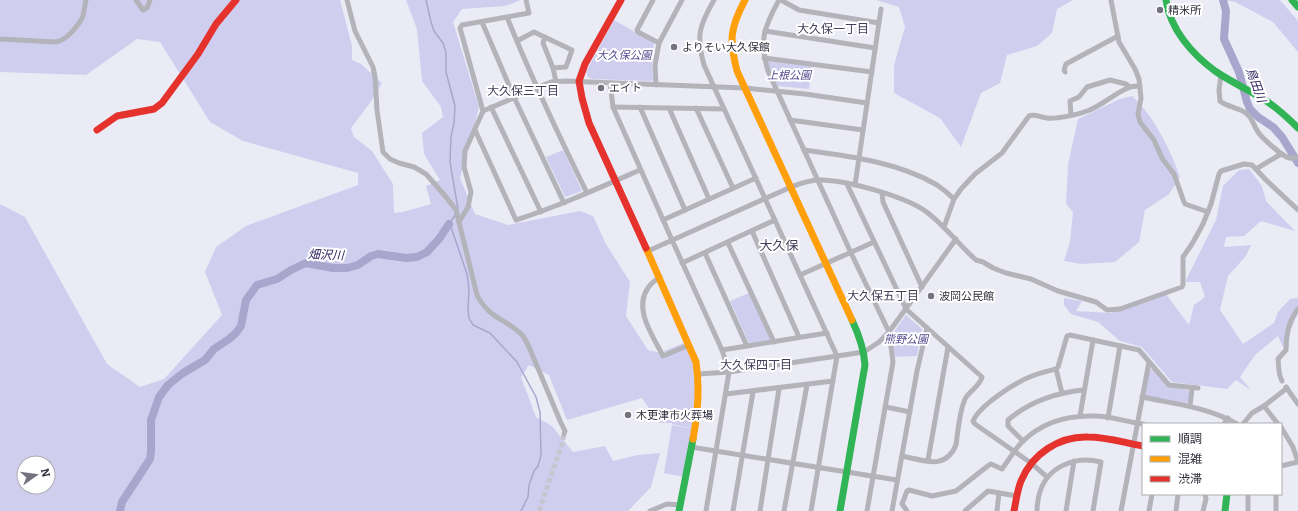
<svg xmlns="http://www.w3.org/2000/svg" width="1298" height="511" font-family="Bitter,'Noto Sans JP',serif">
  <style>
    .green { fill: #d0ceef; fill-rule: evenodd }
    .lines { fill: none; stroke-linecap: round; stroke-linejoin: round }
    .stream { stroke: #a9a6cd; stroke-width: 1.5 }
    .river { stroke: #a9a6cd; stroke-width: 8 }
    .street-tunnel { stroke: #c6c6d1; stroke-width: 5; stroke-dasharray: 5 2.5; stroke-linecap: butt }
    .street { stroke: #b3b3b9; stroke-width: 5 }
    .fast { stroke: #30b455; stroke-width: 7 }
    .slow { stroke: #ff9f0a; stroke-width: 7 }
    .jam { stroke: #e5322d; stroke-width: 7 }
    .poi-dot { fill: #73727e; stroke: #fff; stroke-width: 1.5 }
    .labels { text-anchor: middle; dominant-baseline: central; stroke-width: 4; stroke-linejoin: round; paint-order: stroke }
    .poi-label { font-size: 11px; fill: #32313e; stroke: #fff; text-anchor: start }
    .park-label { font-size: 11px; font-style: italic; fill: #554c8e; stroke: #fff }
    .neighbourhood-label { font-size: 12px; fill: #403e59; stroke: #fff }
    .water-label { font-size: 12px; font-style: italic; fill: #2a1c5a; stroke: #fff }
    .quarter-label { font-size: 13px; fill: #403e59; stroke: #fff }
  </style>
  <rect width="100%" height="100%" fill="#ebebf6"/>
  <g class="green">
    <path d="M0,0H340L352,46V60L361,64L382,83L370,103L351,128L354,137L372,151L393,184L394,213L403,212L431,204L426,186L440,180L424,154L422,133L443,117L441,107L422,81L417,29L406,0H521L505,6L462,9L453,22L479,107L460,178L475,214L508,225L580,211L593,216L606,244L630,282L626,316L648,350L666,354L664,351L689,341L699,366L693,429L672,424V423H659L642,398L567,420L549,375L529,365L521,377L536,417L552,426L573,452L605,446L613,461L638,455L660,453L651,487L628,511H0V204L25,217L107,364L140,387L164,379L222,315L205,272L216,247L246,226L358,185V173L243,141L210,122L160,42L137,39L86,75L0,72ZM24,463H48V487H24Z"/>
    <polygon points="876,0 1073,0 1057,9 1052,33 1037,46 1007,55 1000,83 981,93 961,147 940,118 894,93 894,65 905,27 899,7"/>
    <polygon points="1225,0 1280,0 1298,21 1298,52 1273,22 1235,2"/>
    <polygon points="614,20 654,43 652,62 653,79 652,81 592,79 588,77 586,72 588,68"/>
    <path d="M768,60L812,66L809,89L778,86C773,79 767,69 768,60Z"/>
    <path d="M1132,96C1154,116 1170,149 1180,177L1169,194L1145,210L1139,242L1115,262L1081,264L1064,261L1070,242L1073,212L1066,204L1068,165L1078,119L1120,99Z"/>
    <polygon points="563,150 582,191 565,197 546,157"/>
    <polygon points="1249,169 1262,186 1266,201 1295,231 1261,221 1244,236 1226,237 1224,247 1251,245 1246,256 1228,276 1220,310 1243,344 1274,323 1278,312 1290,299 1298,298 1298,313 1283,347 1278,336 1255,355 1240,377 1251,390 1236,380 1227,389 1172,382 1142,347 1120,341 1098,322 1071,314 1064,305 1064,298 1082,301 1076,311 1111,313 1134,302 1166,294 1189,325 1194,305 1205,297 1200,282 1185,282 1216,220 1223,186 1239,170"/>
    <polygon points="749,293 770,337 770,340 749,343 730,301"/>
    <polygon points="906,315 922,329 917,356 895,357 891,336"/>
    <polygon points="1153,369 1168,386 1188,390 1190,392 1188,402 1186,404 1144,397 1149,370"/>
    <polygon points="672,425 692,429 684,477 664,473"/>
  </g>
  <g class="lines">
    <g class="stream">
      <polyline points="426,0 431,22 434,31 443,43 446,53 446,72 455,106 454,123 451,137 450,162 458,209"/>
      <polyline points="456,214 449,224 451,227 467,274 469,288 468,309 469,318 473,325 490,333 517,362 536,397 540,412 541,455 538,466 534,471 529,485 528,497 521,511"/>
    </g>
    <g class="river">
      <polyline points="1223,0 1226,11 1224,39 1239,72 1247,102 1250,109 1258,117 1273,127 1282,137 1298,163"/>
      <polyline points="120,511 122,502 150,459 151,451 151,420 159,397 168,385 183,373 205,360 214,349 229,339 236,333 241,326 246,300 257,285 277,279 291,270 306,263 333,268 347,268 358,265 371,256 378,254 406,258 417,257 427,252 439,239 449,224"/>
    </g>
    <polyline class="street-tunnel" points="539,511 562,444 564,434"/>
    <g class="street">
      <polyline points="136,0 143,10 147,8 150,0"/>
      <path d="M347,0L355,31L373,67L375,77L377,110L383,152L390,159L399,163L414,167L426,174L446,197L456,210L477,295C489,319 507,319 523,336C525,339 527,343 529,347L561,423L565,431L564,434"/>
      <polyline points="653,0 637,30 638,32 659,43"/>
      <path d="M714,0C699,26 696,36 704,65L837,356L811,511"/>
      <path d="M779,0C764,27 759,40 768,71L851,253L889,332L893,362L867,511"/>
      <polyline points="781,0 799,10 879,23"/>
      <polyline points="1111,0 1119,42 1135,69 1139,79 1141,98 1138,114 1140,122 1154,140 1162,158 1174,174 1184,202 1185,204 1208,212"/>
      <polyline points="507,17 529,13 526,0"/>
      <polyline points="482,22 514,97 564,203"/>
      <polyline points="765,31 875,48"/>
      <polyline points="545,37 543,43 553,68"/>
      <path d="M0,39L56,42C67,40 79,25 83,16C84,11 85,5 86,0"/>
      <polyline points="517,41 534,32 572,50 566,67 553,68 556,82"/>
      <polyline points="764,58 872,72"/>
      <polyline points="1065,72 1064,70 1066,64 1118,36"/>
      <path d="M1221,75L1219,90L1220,101C1228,108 1241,107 1248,115C1253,120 1254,126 1258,132C1262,138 1282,156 1289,158C1292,159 1295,158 1298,157"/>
      <polyline points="610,83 613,107 672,240 722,350 729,372 706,511"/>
      <polyline points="656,85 655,65 659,43 682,0"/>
      <polyline points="491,107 541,212"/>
      <polyline points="613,107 724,109"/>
      <polyline points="640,107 685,210"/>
      <polyline points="669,108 709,199"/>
      <polyline points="696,108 733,188"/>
      <polyline points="483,111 551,82 565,81 745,88 805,94 867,103"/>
      <polyline points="1071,115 1070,101 1079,97 1087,87 1110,80 1126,84 1130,87"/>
      <polyline points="790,120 863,130"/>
      <path d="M475,130L516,220C559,206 599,188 640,170"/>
      <path d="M804,150C848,156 898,162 937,185C943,189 949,194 954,199"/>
      <polyline points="1256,169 1281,154"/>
      <path d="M847,184L906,309L982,377C980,386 969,391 965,399C959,413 958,431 956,445C945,471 924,460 902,456"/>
      <polyline points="855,185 881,9"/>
      <polyline points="882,193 883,202 922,287"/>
      <polyline points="663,220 756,178"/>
      <path d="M459,222L468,207L471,192L464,167L465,151L483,111L460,28L462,25L507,17C531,77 559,136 587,193"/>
      <path d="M944,227L954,199L961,189L975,174L1002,153L1029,116C1036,113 1040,118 1047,118C1057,119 1077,115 1087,111C1102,106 1113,94 1128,88C1131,86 1136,86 1140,86"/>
      <polyline points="752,231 799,337"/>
      <polyline points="728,243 774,342"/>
      <path d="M648,251L791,187C799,184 809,180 818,180C844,179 908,197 928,213C946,227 959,245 976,260L983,262L993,268L1006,273L1031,279L1058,291L1096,302L1107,310L1120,309L1182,287L1183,285V257L1192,244L1203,224L1211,204L1219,174L1221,171L1244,164L1252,165L1266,180L1298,210"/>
      <polyline points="705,253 747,346"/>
      <polyline points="682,263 775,220"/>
      <polyline points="800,275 874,242"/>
      <path d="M660,277C656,280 651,283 648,288C633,309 653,336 663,356L689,345"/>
      <polyline points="722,350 827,333"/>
      <polyline points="1056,369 1062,393"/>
      <polyline points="699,374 729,372 864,352 879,342 889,332 956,239"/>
      <path d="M1282,381C1278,374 1279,366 1278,359L1286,350C1286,335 1288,321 1298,309"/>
      <polyline points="1286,387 1298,404"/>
      <polyline points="726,394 833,381"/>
      <path d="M1142,397C1175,404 1208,407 1237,424"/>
      <polyline points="1190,406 1192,389"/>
      <polyline points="1264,406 1278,424"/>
      <polyline points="886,407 910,412"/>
      <polyline points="1080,416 1093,340"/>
      <polyline points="1108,418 1120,346"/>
      <polyline points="1224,424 1228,418"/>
      <polyline points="1243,424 1252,413 1264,406 1287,388"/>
      <polyline points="1281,427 1293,447 1298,462"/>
      <path d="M1023,441L1008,426V420C1029,402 1055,393 1083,390"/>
      <polyline points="691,447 897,480"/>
      <polyline points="928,460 948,347"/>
      <polyline points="1281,466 1298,462"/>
      <path d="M1047,477L1031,463L975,424L973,421C980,405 1016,382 1032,376C1039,373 1048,371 1056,369L1058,367L1067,336L1070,335L1139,350L1169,385L1198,388"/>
      <polyline points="650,511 667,504 680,505"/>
      <polyline points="733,511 753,392"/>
      <polyline points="760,511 779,389"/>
      <polyline points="784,511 807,385"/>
      <polyline points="892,511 917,371 927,328"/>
      <path d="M907,511L902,504L907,491L909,490L932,496L956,491L989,465L991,464L1002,469C1009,460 1014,450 1022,442C1042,422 1067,415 1095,416C1111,416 1127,422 1143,424"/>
      <polyline points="965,511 988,491 1017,496"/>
      <polyline points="997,511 999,493"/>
      <path d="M1037,511C1037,506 1038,500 1039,495C1046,467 1075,455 1101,462L1093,511"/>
      <polyline points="1066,511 1074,461"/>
      <polyline points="1121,511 1149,362"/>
      <polyline points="1149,511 1152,494"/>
      <polyline points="1176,511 1178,494"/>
      <polyline points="1203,511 1206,499 1205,494"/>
      <polyline points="1248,511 1248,494"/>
      <polyline points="1276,511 1276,494"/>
    </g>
    <g class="fast">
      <path d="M1166,0C1170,29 1192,54 1215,71C1231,82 1249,90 1265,100C1277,108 1288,118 1298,128"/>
      <polyline points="1292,0 1298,7"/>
      <polyline points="679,511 693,439"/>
      <path d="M840,511L865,365C864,349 859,335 852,320"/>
      <polyline points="1225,511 1227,494"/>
    </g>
    <g class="slow">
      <path d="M745,0C730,28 729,40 737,71L852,320"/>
      <path d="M646,248L696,362C700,388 698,413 693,439"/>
    </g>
    <g class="jam">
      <polyline points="621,0 585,64 579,81 582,98 589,123 646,248"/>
      <polyline points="97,130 117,116 154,109 162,103 198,54 216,24 236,0"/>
      <path d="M1014,511C1016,501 1017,491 1021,481C1032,454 1059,436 1088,437C1107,437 1125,443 1143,446"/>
    </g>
  </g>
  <g class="poi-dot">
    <circle cx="1160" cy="10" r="4"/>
    <circle cx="674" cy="47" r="4"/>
    <circle cx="601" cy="88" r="4"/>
    <circle cx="931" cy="296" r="4"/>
    <circle cx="628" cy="415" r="4"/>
  </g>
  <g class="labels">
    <g class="poi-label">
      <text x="1168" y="10">精米所</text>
      <text x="682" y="47">よりそい大久保館</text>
      <text x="609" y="88">エイト</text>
      <text x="939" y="296">波岡公民館</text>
      <text x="636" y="415">木更津市火葬場</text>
    </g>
    <g class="park-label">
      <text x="624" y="55">大久保公園</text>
      <text x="789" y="75">上根公園</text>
      <text x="906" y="339">熊野公園</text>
    </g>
    <g class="neighbourhood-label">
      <text x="833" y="29">大久保一丁目</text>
      <text x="523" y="91">大久保三丁目</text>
      <text x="883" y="296">大久保五丁目</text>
      <text x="756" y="365">大久保四丁目</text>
    </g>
    <g class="water-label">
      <text transform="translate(1256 85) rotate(70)">鳥田川</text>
      <text transform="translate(326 255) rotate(2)">畑沢川</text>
    </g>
    <g class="quarter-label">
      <text x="779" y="245">大久保</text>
    </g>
  </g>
  <rect x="1142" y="423" width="140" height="72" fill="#ffffff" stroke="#adadb2"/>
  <rect x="1150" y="436" width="20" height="6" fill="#30b455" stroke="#adadb2"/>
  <text x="1178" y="443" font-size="12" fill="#32313e">順調</text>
  <rect x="1150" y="456" width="20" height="6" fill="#ff9f0a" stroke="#adadb2"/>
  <text x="1178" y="463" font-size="12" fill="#32313e">混雑</text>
  <rect x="1150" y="476" width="20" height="6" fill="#e5322d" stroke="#adadb2"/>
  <text x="1178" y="483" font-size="12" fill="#32313e">渋滞</text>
  <g transform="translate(36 475) rotate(76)"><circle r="19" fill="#ffffff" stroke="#adadb2"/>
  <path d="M0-3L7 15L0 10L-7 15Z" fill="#73727e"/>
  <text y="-6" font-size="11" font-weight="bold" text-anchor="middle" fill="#32313e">N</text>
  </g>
</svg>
